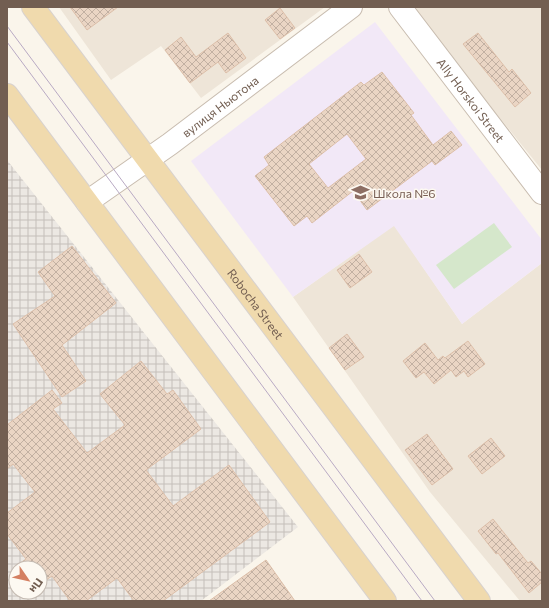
<svg xmlns="http://www.w3.org/2000/svg" width="549" height="608" font-family="Commissioner,sans-serif">
  <style>
    .residential { fill: #eee5d8 }
    .industrial { fill: url(#industrial-grid); fill-rule: evenodd }
    .education { fill: #f2e8f7 }
    .pitch { fill: #d5e7cb }
    .building { fill: url(#building-cross-hatch); stroke: #ddbfa9; fill-rule: evenodd }
    .lines { fill: none; stroke-linecap: round; stroke-linejoin: round }
    .minor-casing { stroke: #c8bcaf; stroke-width: 24 }
    .major-casing { stroke: #d8d2ce; stroke-width: 24 }
    .minor { stroke: #fff; stroke-width: 22 }
    .major { stroke: #f0daad; stroke-width: 22 }
    .tram { stroke: #b9aac4; stroke-width: 1 }
    .labels { text-anchor: middle; dominant-baseline: central; stroke-width: 3; stroke-linejoin: round; paint-order: stroke }
    .street-label { font-size: 12px; fill: #725e51; stroke: #fdf9f2 }
    .education-label { font-size: 12px; fill: #785e54; stroke: #fdf9f2; text-anchor: start }
  </style>
  <defs>
    <pattern id="industrial-grid" width="8" height="8" patternUnits="userSpaceOnUse"><rect width="8" height="8" fill="#ece8e3"/><path d="M0 4h8M4 0v8" fill="none" stroke="#c4bfba"/></pattern>
    <pattern id="building-cross-hatch" width="8" height="8" patternUnits="userSpaceOnUse"><rect width="8" height="8" fill="#ead5c4"/><path d="M0 0l8 8M0 8l8-8" fill="none" stroke="#c2b0a2"/></pattern>
  </defs>
  <rect width="100%" height="100%" fill="#faf5eb"/>
  <g class="residential">
    <polygon points="59,7 325,7 201,98 161,46 111,80"/>
    <polygon points="410,7 542,7 542,170"/>
    <polygon points="394,225 462,324 542,263 542,601 520,601 430,492 293,297"/>
  </g>
  <path class="industrial" d="M7,160L298,527L201,601H7ZM16,568H40V592H16Z"/>
  <polygon class="education" points="375,22 542,240 542,263 462,324 394,226 293,297 191,161"/>
  <polygon class="pitch" points="494,223 512,247 454,289 436,265"/>
  <g class="building">
    <polygon points="70,7 118,7 87,30"/>
    <polygon points="280,8 295,28 280,39 265,20"/>
    <polygon points="228,33 246,58 226,73 218,62 190,83 165,50 181,37 196,57"/>
    <polygon points="478,33 509,72 512,69 531,93 515,107 463,44"/>
    <path d="M382,72L414,113L411,115L433,145L451,131L462,145L435,165L432,161L367,210L353,191L312,223L307,216L294,226L255,176L269,165L264,157L361,82L364,85ZM347,134L366,159L328,188L309,164Z"/>
    <polygon points="72,246 116,303 62,345 86,381 62,397 13,324 55,296 38,272"/>
    <polygon points="359,254 372,272 350,288 337,270"/>
    <polygon points="347,334 364,357 345,370 329,348"/>
    <polygon points="468,341 485,364 468,377 464,371 456,377 451,370 434,384 424,372 416,378 403,361 425,343 438,360 443,356 445,358"/>
    <polygon points="141,361 167,394 173,390 201,429 146,470 173,506 229,465 270,522 163,601 134,601 117,578 86,601 70,601 52,576 40,584 40,568 13,568 26,559 7,534 7,513 35,492 13,464 7,469 7,425 52,390 62,403 53,409 87,453 125,425 100,394"/>
    <polygon points="427,434 453,469 432,485 405,450"/>
    <polygon points="491,438 505,456 482,474 468,456"/>
    <polygon points="493,519 528,563 531,561 542,574 542,582 529,593 498,553 496,554 478,531"/>
    <polygon points="266,560 295,601 209,601"/>
  </g>
  <g class="lines">
    <defs>
      <g id="minor">
        <path id="s1" d="M400,7L542,193"/>
        <path id="s2" d="M87,202L170,144L351,7"/>
      </g>
      <g id="major">
        <path id="s3" d="M33,7L479,601"/>
        <polyline points="7,95 385,601"/>
      </g>
    </defs>
    <use href="#minor" class="minor-casing"/>
    <use href="#major" class="major-casing"/>
    <use href="#minor" class="minor"/>
    <use href="#major" class="major"/>
    <g class="tram">
      <polyline points="7,26 435,601"/>
      <polyline points="7,42 422,601"/>
    </g>
  </g>
  <defs>
    <symbol id="school-bare" viewBox="-9 -9 18 18"><path d="M0-5L7-2L0 1L-7-2ZM-4 1L0 2.5L4 1V4Q0 6-4 4Z" fill="#8d6e63" stroke="#fdf9f2" stroke-width="2.5" paint-order="stroke"/></symbol>
  </defs>
  <g fill-rule="evenodd">
    <use href="#school-bare" x="348" y="180" width="25" height="25"/>
  </g>
  <g class="labels">
    <g class="street-label">
      <text stroke="none"><textPath href="#s1" startOffset="117">Ally Horskoi Street</textPath></text>
      <text stroke="none"><textPath href="#s2" startOffset="164">вулиця Ньютона</textPath></text>
      <text stroke="none"><textPath href="#s3" startOffset="371">Robocha Street</textPath></text>
    </g>
    <g class="education-label">
      <text x="373" y="193">Школа №6</text>
    </g>
  </g>
  <rect width="549" height="608" fill="none" stroke="#725e51" stroke-width="16"/>
  <g transform="translate(28 580) rotate(124)"><circle r="19" fill="#fdf9f2" stroke="#c5bbb2"/>
  <path d="M0-3L7 15L0 10L-7 15Z" fill="#d47f61"/>
  <text y="-6" font-size="11" font-weight="bold" text-anchor="middle" fill="#725e51">Пн</text>
  </g>
</svg>
